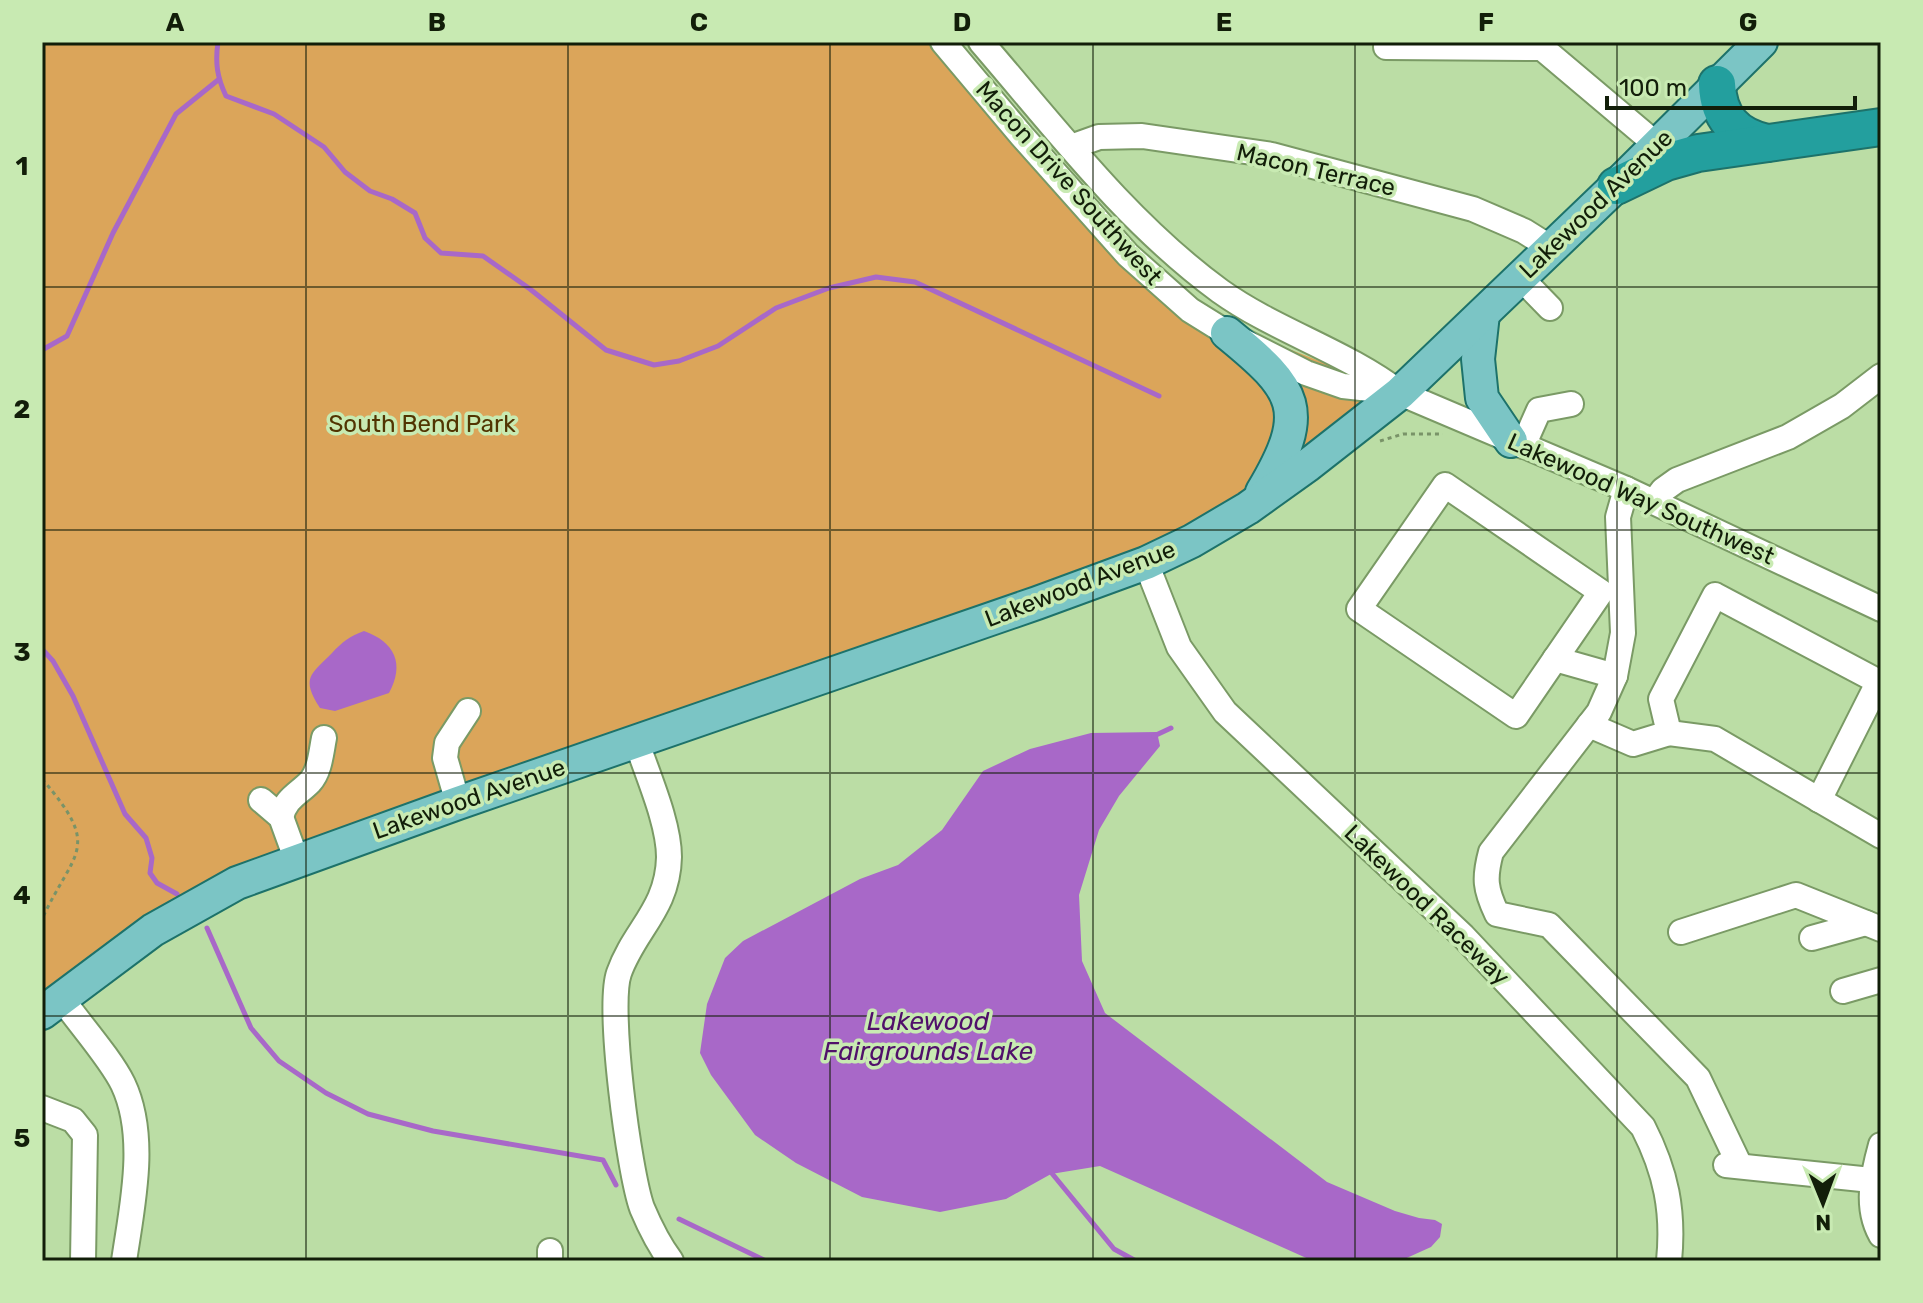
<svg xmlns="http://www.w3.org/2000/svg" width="1923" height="1303" font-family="Rubik,sans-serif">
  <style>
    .green { fill: #dba55a }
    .water { fill: #a868c8 }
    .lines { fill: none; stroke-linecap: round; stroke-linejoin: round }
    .stream { stroke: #a868c8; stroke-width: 5 }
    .minor-casing { stroke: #7a9a65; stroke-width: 28 }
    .major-casing { stroke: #1d726a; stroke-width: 36 }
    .highway-casing { stroke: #1d726a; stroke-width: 40 }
    .path { stroke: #799368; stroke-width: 3; stroke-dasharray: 4 4; stroke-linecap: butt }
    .minor { stroke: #fff; stroke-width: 24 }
    .major { stroke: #7bc5c5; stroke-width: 32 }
    .highway { stroke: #239f9e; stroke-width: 36 }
    .grid { fill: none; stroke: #121e09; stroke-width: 2; stroke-opacity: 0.55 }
    .labels { text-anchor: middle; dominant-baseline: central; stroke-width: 7; stroke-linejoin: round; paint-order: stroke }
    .street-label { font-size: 24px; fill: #121e09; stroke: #c8eab2 }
    .park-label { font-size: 24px; fill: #513401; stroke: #c8eab2 }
    .water-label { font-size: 26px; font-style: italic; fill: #50106a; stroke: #c8eab2 }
    .neatline { fill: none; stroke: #121e09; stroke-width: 3 }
    .grid-label { font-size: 26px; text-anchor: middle; font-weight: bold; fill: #121e09 }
  </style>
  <rect width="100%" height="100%" fill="#bbdda5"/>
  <polygon class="green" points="42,42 944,42 1190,310 1400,393 1146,563 153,930 42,1011"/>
  <g class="water">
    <path d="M364,631C395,642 405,664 389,693L335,711L320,708C301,678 310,675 332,653C342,642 350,636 364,631Z"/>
    <polygon points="1157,732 1160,746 1119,796 1099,830 1079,895 1082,961 1105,1013 1327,1182 1395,1211 1419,1218 1435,1220 1442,1224 1440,1237 1431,1247 1400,1261 1313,1261 1100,1166 1051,1174 1006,1199 940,1212 862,1197 796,1163 755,1135 711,1075 700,1053 707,1004 725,958 743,941 860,879 898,865 942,830 983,771 1030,749 1091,733"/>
  </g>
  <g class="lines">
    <g class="stream">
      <path d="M218,42C215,63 217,77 226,96L274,114L324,147L345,172L370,191L392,199L415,213L425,238L441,253L483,256L530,289L606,350L654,365L679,361L718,346L776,308L829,288L876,277L915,282L1159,396"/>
      <polyline points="42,350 67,336 113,233 176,114 218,80"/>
      <polyline points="42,649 53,661 73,696 125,814 146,838 152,858 150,873 157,883 177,894"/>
      <polyline points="1154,736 1171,728"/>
      <polyline points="207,928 251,1028 279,1061 326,1093 368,1114 433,1131 603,1160 616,1185"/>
      <polyline points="1050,1171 1114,1249 1136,1261"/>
      <polyline points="679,1219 766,1261"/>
    </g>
    <defs>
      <g id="minor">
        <polyline points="943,42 1022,136 1128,255 1190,310 1227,333 1306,373 1343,386 1397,392"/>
        <path d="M981,42C1056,129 1127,223 1220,291C1276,331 1345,351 1400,393L1626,489L1881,609"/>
        <polyline points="1386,47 1542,48 1657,145"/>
        <polyline points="1071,147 1099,137 1142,136 1272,155 1473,209 1524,231 1551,248"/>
        <polyline points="1520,277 1550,308"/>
        <polyline points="1523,446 1539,410 1571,404"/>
        <polygon points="1445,485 1601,592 1516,716 1359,609"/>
        <path d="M1626,489L1618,517L1623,633L1615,676L1599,712L1491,852C1484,878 1485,889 1497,914L1549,925L1698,1078L1740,1166"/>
        <polyline points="1654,502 1663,490 1677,480 1788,437 1842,406 1881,376"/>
        <path d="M1146,563L1179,647L1225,712L1463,936L1643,1127C1666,1172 1674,1211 1669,1261"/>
        <polyline points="1555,659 1615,676"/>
        <polyline points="1589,725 1633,744 1669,733 1661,699 1715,595 1881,683"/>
        <polyline points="1669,733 1715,739 1881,836"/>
        <path d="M636,740C647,774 669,822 669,857C668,909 634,930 619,973C607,1007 629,1172 642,1208C650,1227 659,1245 671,1261"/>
        <polyline points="261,800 281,817 297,861"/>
        <polyline points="1819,800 1879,681"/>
        <polyline points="458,803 445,758 447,743 468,711"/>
        <path d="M281,817C286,798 297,795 310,782C320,771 321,753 324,738"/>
        <polyline points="1681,932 1796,895 1881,929"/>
        <polyline points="1812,938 1866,923"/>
        <polyline points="1843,991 1881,980"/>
        <path d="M62,999C79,1023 111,1059 123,1084C148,1137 132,1206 124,1261"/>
        <polyline points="42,1108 73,1120 85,1135 83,1261"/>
        <path d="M1881,1145C1873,1174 1865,1207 1881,1235"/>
        <polyline points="1726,1165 1881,1181"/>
        <polyline points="550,1251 550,1261"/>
      </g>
      <g id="major">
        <polyline points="1483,314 1478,359 1482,398 1511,441"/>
        <path d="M1227,333C1297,390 1311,410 1262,492"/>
        <polyline points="42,1013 153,930 237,883 458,803 1037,603 1146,563 1192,541 1248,508 1308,465 1400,393 1616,186 1761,42"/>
      </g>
      <g id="highway">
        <path d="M1717,84C1718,117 1735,136 1767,143"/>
        <polyline points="1616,186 1666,162 1698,153 1881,127"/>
      </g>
    </defs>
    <use href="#minor" class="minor-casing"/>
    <use href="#major" class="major-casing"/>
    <use href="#highway" class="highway-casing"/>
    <g class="path">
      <polyline points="1380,441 1403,434 1443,434"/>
      <path d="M42,779C103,849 74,850 42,919"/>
    </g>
    <use href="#minor" class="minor"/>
    <use href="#major" class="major"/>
    <use href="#highway" class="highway"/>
  </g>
  <path class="grid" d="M306,42V1261M568,42V1261M830,42V1261M1093,42V1261M1355,42V1261M1617,42V1261M42,287H1881M42,530H1881M42,773H1881M42,1016H1881"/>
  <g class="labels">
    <g class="street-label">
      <text transform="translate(1316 170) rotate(13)">Macon Terrace</text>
      <text transform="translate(1069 183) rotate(48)">Macon Drive Southwest</text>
      <text transform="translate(1596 204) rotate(-44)">Lakewood Avenue</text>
      <text transform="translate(1641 499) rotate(24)">Lakewood Way Southwest</text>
      <text transform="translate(1080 584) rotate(-21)">Lakewood Avenue</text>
      <text transform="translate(469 799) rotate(-19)">Lakewood Avenue</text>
      <text transform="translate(1427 905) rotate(44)">Lakewood Raceway</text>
    </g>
    <g class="park-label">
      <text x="422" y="424">South Bend Park</text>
    </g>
    <g class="water-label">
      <text x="928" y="1021">Lakewood<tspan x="928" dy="30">Fairgrounds Lake</tspan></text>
    </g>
  </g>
  <rect width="1923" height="1303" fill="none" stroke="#c8eab2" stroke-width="88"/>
  <g transform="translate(1823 1203) rotate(179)" stroke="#c8eab2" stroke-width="6" paint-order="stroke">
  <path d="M0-6L14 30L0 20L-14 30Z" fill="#121e09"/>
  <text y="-12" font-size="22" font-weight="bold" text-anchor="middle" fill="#121e09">N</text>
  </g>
  <path d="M1607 96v12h248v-12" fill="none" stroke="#121e09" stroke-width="4"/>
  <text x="1619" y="96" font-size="24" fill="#121e09" stroke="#c8eab2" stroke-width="6" paint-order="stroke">100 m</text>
  <rect x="44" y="44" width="1835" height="1215" class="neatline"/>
  <g class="grid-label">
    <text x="175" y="31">A</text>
    <text x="437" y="31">B</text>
    <text x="699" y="31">C</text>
    <text x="962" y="31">D</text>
    <text x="1224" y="31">E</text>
    <text x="1486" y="31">F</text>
    <text x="1748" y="31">G</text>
    <text x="22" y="175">1</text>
    <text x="22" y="418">2</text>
    <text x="22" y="661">3</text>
    <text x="22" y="904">4</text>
    <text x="22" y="1147">5</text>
  </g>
</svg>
